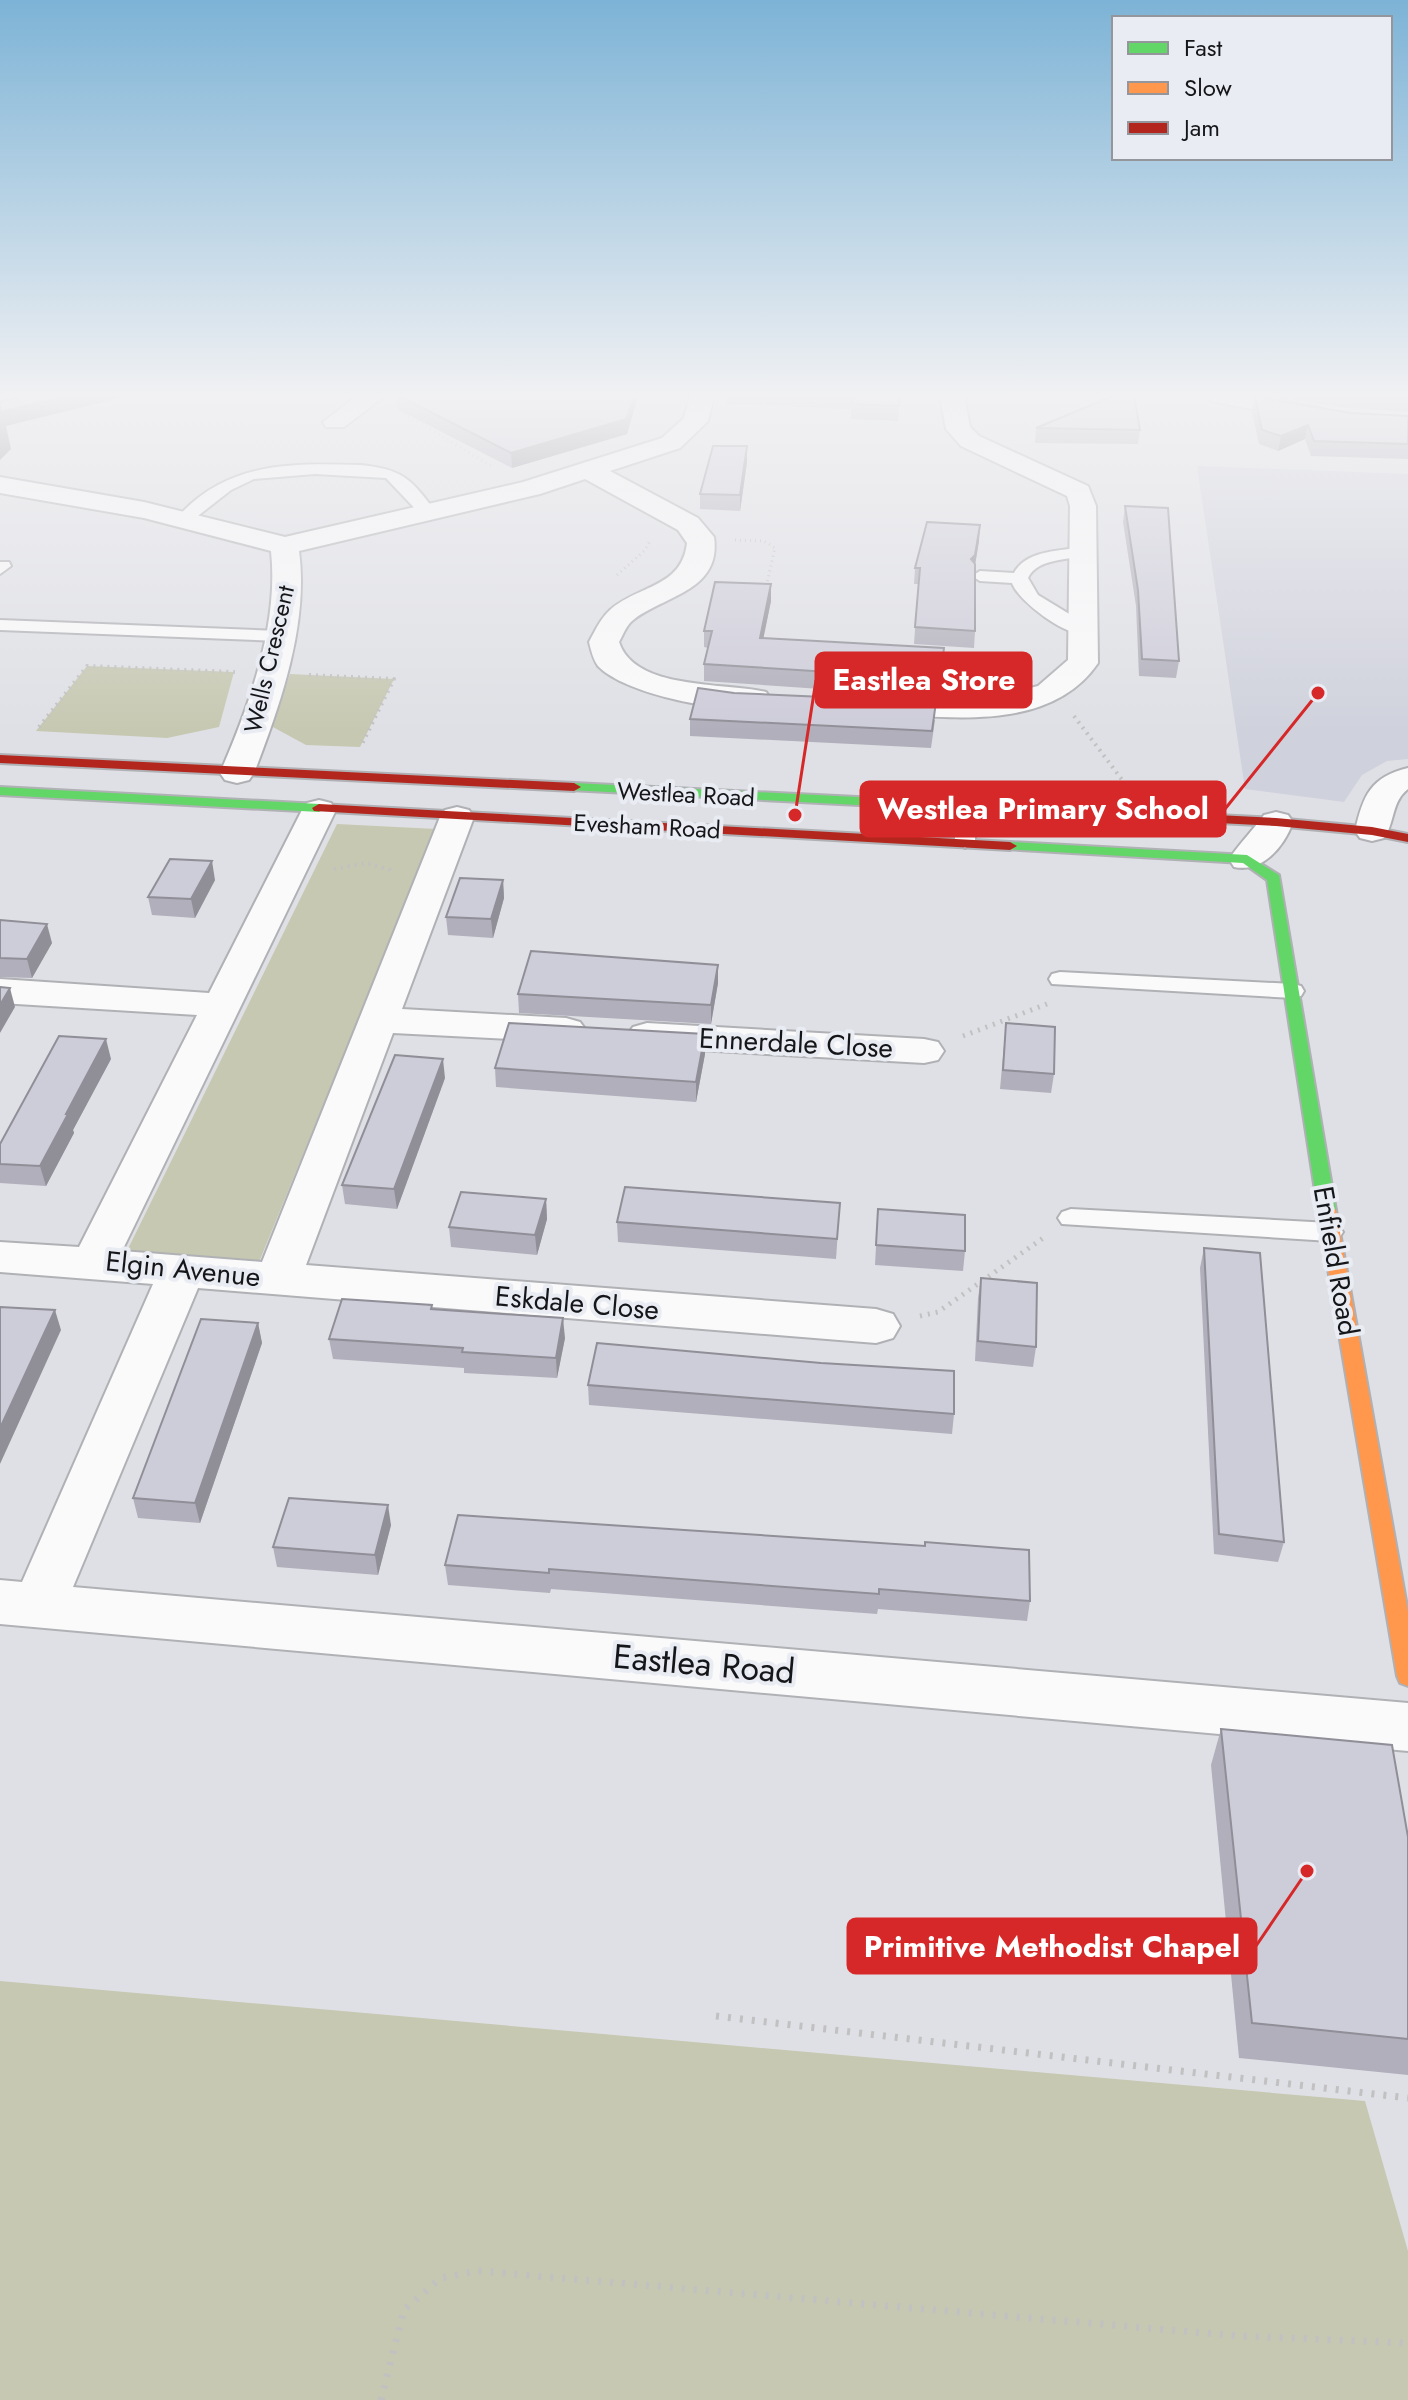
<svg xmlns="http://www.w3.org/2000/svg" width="1408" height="2400" font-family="Jost,sans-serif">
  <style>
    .built { fill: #cfd1dc }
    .green { fill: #c6c8b1 }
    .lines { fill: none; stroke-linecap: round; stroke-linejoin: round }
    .lane-casing { stroke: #b0b1b5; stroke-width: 4 }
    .street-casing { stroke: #b0b1b5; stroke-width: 4 }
    .fast-casing { stroke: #b0b1b5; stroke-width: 4 }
    .slow-casing { stroke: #b0b1b5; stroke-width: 4 }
    .jam-casing { stroke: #b0b1b5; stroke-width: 4 }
    .path-far3 { stroke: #c1c1c2; stroke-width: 3; stroke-dasharray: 1 4; stroke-linecap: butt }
    .path-far2 { stroke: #c1c1c2; stroke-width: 4; stroke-dasharray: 2 5; stroke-linecap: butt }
    .path-far1 { stroke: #c1c1c2; stroke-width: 5; stroke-dasharray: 2 6; stroke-linecap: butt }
    .path { stroke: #c1c1c2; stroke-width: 7; stroke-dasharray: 3 9; stroke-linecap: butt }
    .lane { fill: #fafafb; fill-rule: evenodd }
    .street { fill: #fafafb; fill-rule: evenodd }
    .fast { fill: #63d668; fill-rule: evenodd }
    .slow { fill: #ff974d; fill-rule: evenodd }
    .jam { fill: #b3261e; fill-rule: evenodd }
    .wall { fill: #b0afbb }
    .shaded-wall { fill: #908f98 }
    .building { fill: #cdccd9; stroke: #908f98; stroke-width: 2 }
    .labels { text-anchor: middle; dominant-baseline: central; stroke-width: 8; stroke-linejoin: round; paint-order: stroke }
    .far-street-label { font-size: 24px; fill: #151619; stroke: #eaecf4 }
    .street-label { font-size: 28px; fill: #151619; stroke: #eaecf4 }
    .near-street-label { font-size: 34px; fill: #151619; stroke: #eaecf4 }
    .leader { fill: none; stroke: #d62828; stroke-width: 3 }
    .callout-dot { fill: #d62828; stroke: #eaecf4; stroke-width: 3 }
    .callout { fill: #d62828; stroke: #d62828; stroke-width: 3 }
    .callout-label { font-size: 30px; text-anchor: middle; font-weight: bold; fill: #fff }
  </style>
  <rect width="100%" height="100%" fill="#dfe0e5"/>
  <polygon class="built" points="1197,466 1408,474 1408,759 1387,761 1362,775 1344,802 1245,789"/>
  <g class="green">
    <polygon points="87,666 234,672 219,727 167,738 36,731"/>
    <polygon points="290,674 394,679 360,747 306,745 271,726"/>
    <polygon points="337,824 436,829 257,1267 124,1257"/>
    <polygon points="0,1981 1365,2101 1408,2251 1408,2400 0,2400"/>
  </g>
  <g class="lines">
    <defs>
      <g id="lane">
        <path d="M360,465C404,469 412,480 438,515L430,520L424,518L386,478L315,474L254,479L231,490L190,522H178L176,519C225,462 290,463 360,465Z"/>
        <path d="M1083,547L1091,552L1089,555C1069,560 1037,558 1028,578L1038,595L1089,626L1092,630L1089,634C1069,639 1019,602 1012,583L980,581L972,576L980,571L1014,573C1026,550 1060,551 1083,547Z"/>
        <polygon points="0,562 9,562 11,566 0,574"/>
        <polygon points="0,620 279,631 288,636 279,641 0,630"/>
        <polygon points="965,802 975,808 975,842 965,848 955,842 955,808"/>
        <polygon points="1060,972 1293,984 1301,986 1304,991 1301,996 1293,998 1052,984 1049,979 1052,974"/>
        <polygon points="1071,1209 1330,1223 1339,1226 1343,1232 1339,1238 1330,1241 1062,1224 1058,1218 1062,1212"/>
      </g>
      <g id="street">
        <polygon points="357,396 385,396 344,427 326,427 323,422"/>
        <path d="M690,396H714L708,421L680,448L610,471L698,518L714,537C722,592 661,596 632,621C626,626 623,635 619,642C635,691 726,682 766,692L771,699L766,706C728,715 626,695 598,666C593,659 591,650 589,642C595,631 600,619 610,610C638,585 682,588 687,543L678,530L585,479L540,494L299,551C309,624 280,706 254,773L249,780L237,783L225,780L220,773C249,706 279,625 271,551L144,518L0,493V477L144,502L285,537L523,482L662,438L684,418Z"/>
        <path d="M940,396H964L970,427L979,436L1088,486L1096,506L1098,663C1050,733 949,717 876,713L865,711L860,704L865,697L876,695L986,699L1038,686L1068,660L1070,506L1067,496L961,446L946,429Z"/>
        <polygon points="1208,396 1259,396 1320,408 1323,413 1320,418 1311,420 1220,403 1212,401"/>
        <path d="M1408,768V789C1391,802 1395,823 1384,838L1372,841L1360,838L1355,831C1363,795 1371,777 1408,768Z"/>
        <polygon points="319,800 331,803 336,810 122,1251 262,1262 440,817 445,810 457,807 469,810 474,817 402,1009 566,1018 580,1022 586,1030 580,1038 566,1042 393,1033 306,1265 876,1309 893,1314 900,1326 893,1338 876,1343 198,1288 73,1587 1408,1703 1408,1751 0,1624 0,1580 22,1582 153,1284 0,1272 0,1242 79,1247 197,1015 0,1003 0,979 209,993 302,810 307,803"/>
        <path d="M1276,812L1288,815L1293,822C1284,847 1262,873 1234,867L1229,859C1240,843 1253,830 1264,815Z"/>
        <polygon points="647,1023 924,1039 938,1042 944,1051 938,1060 924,1063 647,1047 633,1043 627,1035 633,1027"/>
      </g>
      <g id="fast">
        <polygon points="574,783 917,800 924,804 917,808 569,790 567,787"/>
        <polygon points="0,787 319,804 326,808 319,812 0,795"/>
        <polygon points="1010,842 1247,855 1279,875 1336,1210 1333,1214 1327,1216 1318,1210 1267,880 1243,863 1005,849 1005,843"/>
      </g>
      <polygon id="slow" points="1327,1204 1336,1210 1408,1612 1408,1686 1400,1683 1397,1676 1318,1210"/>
      <g id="jam">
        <polygon points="0,755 574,783 581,787 574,791 0,763"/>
        <polygon points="917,800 1276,818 1372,827 1408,834 1408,842 1372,835 1276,826 912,807 912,801"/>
        <polygon points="319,804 1010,842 1017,846 1010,850 314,811 312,808"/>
      </g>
    </defs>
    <use href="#lane" class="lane-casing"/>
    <use href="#street" class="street-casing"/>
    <use href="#fast" class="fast-casing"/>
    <use href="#slow" class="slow-casing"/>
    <use href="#jam" class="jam-casing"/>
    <g class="path-far3">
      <polyline points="400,411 491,466"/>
      <polyline points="735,540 764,541 775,548 766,587"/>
      <polyline points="617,575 645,550 651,539"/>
    </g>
    <g class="path-far2">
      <polyline points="309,675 394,679 362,744"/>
      <polyline points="1074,716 1123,781"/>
      <polyline points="39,727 87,666 235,672"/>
      <polyline points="334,869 366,863 390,870 392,874"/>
    </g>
    <g class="path-far1">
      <polyline points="963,1036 1047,1004"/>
      <polyline points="920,1316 938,1312 1046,1236"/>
    </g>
    <g class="path">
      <polyline points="716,2016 1408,2098"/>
      <polyline points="381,2400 404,2310 441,2278 478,2271 1240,2336 1408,2343"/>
    </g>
    <use href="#lane" class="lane"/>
    <use href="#street" class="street"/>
    <use href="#fast" class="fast"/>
    <use href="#slow" class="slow"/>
    <use href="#jam" class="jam"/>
  </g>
  <g class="wall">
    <polygon points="396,396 638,396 627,434 512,468 397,409"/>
    <polygon points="727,396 900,396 898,421 851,419 851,409 727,404"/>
    <polygon points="1268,396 1408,396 1408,412 1348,408"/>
    <polygon points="1255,397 1351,413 1408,416 1408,459 1311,456 1305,439 1278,451 1259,444 1252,412"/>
    <polygon points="1036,428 1140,430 1138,444 1035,443"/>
    <polygon points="747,462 740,511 700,509 700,494"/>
    <polygon points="1125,506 1179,661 1176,678 1139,676 1136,606 1123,522"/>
    <polygon points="979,541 975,565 975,631 974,648 914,644 918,584 914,584 915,568"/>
    <polygon points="771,601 763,638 943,665 938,697 704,681 704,664 708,648 704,647 704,631"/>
    <polygon points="690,719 935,720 931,748 690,736"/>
    <polygon points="215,880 195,918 152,915 148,897"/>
    <polygon points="503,880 504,898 493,938 448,935 446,917"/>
    <polygon points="0,920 52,943 32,978 0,977"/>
    <polygon points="718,965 718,983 711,1024 519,1013 518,994"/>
    <polygon points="1006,1023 1054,1074 1051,1093 1000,1089"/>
    <polygon points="705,1054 696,1102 496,1087 495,1068"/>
    <polygon points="111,1059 73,1130 74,1133 46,1186 0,1183 0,1144"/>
    <polygon points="445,1078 397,1209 345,1204 342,1185"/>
    <polygon points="546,1199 547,1219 537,1255 451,1247 449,1227"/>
    <polygon points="840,1203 836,1259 618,1242 617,1222"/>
    <polygon points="878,1210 965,1251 963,1271 875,1265"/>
    <polygon points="1204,1248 1284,1542 1278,1562 1214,1554 1200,1268"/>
    <polygon points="981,1278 1036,1347 1033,1367 975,1361 978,1298"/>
    <polygon points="433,1309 565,1338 557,1378 464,1373 464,1368 333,1359 329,1339"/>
    <polygon points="258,1323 262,1343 200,1523 138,1518 133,1498"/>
    <polygon points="588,1385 954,1414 952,1434 589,1405"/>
    <polygon points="458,1515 1030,1601 1027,1621 878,1609 877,1614 551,1589 550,1593 448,1585 445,1565"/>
    <polygon points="391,1525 378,1575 277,1567 273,1547"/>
    <polygon points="1221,1729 1408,1837 1408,2075 1239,2058 1211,1765"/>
  </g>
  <g class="shaded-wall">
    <polygon points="66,396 128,396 6,426 11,449 0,460 0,412"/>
    <polygon points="634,396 638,396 627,434 512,468 511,453"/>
    <polygon points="1308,425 1305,439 1278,451 1281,436"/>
    <polygon points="747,446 747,462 740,511 740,495"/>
    <polygon points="980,525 979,541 974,571 971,559"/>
    <polygon points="771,584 771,601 760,655 760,638"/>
    <polygon points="212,861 215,880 195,918 191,899"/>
    <polygon points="503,880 504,898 493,938 491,919"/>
    <polygon points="47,924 52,943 32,978 27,959"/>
    <polygon points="718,965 718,983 711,1024 711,1005"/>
    <polygon points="10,988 15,1007 0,1033 0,1005"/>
    <polygon points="705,1034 705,1054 696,1102 696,1082"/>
    <polygon points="106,1039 111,1059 73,1130 74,1133 46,1186 40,1166 66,1114"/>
    <polygon points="443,1059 445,1078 397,1209 394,1189"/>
    <polygon points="546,1199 547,1219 537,1255 535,1235"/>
    <polygon points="55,1310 61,1330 0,1464 0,1428"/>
    <polygon points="563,1318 565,1338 557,1378 556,1358"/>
    <polygon points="258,1323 262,1343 200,1523 195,1503"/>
    <polygon points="388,1505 391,1525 378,1575 375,1555"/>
  </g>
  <g class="building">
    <polygon points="22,396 66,396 0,412 0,402"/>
    <polygon points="399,396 634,396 626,419 511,453"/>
    <polygon points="853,396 900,396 899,406 852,404"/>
    <polygon points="1113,396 1134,396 1140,430 1036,428"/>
    <polygon points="1255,397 1351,413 1408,416 1408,444 1314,441 1308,425 1281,436 1262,430"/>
    <polygon points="713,446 747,446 740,495 700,494"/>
    <polygon points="1125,506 1168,508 1179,661 1142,659 1138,590"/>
    <polygon points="927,522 980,525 975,555 971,559 975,564 975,631 915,627 920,568 915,568"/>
    <polygon points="715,582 771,584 760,638 944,648 940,679 704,664 712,631 704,631"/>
    <polygon points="698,688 734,693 936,702 932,731 690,719"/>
    <polygon points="170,859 212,861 191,899 148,897"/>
    <polygon points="460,878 503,880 491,919 446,917"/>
    <polygon points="0,920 47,924 27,959 0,958"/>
    <polygon points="531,951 718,965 711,1005 518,994"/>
    <polygon points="0,987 10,988 0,1005"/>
    <polygon points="509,1023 705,1034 696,1082 495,1068"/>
    <polygon points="1006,1023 1055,1027 1054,1074 1003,1070"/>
    <polygon points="59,1036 106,1039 66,1114 68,1114 40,1166 0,1164 0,1144"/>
    <polygon points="395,1055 443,1059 394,1189 342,1185"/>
    <polygon points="625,1187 840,1203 837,1239 617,1222"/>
    <polygon points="461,1192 546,1199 535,1235 449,1227"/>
    <polygon points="878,1209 965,1215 965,1251 876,1245"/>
    <polygon points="1204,1248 1260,1253 1284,1542 1219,1534"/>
    <polygon points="981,1278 1037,1283 1036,1347 978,1341"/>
    <polygon points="342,1299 432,1305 431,1309 563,1318 556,1358 462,1352 463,1348 329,1339"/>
    <polygon points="0,1307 55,1310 0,1428"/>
    <polygon points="201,1319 258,1323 195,1503 133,1498"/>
    <polygon points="597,1343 821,1363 954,1371 954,1414 588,1385"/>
    <polygon points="289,1498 388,1505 375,1555 273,1547"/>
    <polygon points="458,1515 925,1546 925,1542 1029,1550 1030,1601 879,1589 879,1594 549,1569 549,1573 445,1565"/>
    <polygon points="1221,1729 1392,1745 1408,1837 1408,2039 1252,2023"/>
  </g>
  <linearGradient id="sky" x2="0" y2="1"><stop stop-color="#7db3d6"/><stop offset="0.54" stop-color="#f1f1f3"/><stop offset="1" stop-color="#f1f1f3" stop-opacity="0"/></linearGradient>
  <rect width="1408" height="732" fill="url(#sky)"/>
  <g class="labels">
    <g class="far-street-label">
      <text transform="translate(269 659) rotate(-77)">Wells Crescent</text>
      <text transform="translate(686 794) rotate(3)">Westlea Road</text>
      <text transform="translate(647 826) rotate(3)">Evesham Road</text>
    </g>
    <g class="street-label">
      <text transform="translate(796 1043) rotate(3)">Ennerdale Close</text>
      <text transform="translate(1336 1261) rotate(80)">Enfield Road</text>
      <text transform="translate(183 1269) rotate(6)">Elgin Avenue</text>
      <text transform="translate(577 1303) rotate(5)">Eskdale Close</text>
    </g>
    <g class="near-street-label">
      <text transform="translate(704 1664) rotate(5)">Eastlea Road</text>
    </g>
  </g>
  <path class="leader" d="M795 815L816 680M1318 693L1225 809M1307 1871L1256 1946"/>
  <g class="callout-dot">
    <circle cx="795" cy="815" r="8"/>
    <circle cx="1318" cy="693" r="8"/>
    <circle cx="1307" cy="1871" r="8"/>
  </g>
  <g class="callout">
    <rect x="816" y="653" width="215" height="54" rx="8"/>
    <rect x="861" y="782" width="364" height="54" rx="8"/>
    <rect x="848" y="1919" width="408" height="54" rx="8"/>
  </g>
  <g class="callout-label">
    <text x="924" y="690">Eastlea Store</text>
    <text x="1043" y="819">Westlea Primary School</text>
    <text x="1052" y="1957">Primitive Methodist Chapel</text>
  </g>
  <rect x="1112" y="16" width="280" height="144" fill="#eaecf4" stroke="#95969c" stroke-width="2"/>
  <rect x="1128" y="42" width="40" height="12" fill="#63d668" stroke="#95969c" stroke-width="2"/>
  <text x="1184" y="56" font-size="24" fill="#151619">Fast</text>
  <rect x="1128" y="82" width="40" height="12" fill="#ff974d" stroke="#95969c" stroke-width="2"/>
  <text x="1184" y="96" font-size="24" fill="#151619">Slow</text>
  <rect x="1128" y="122" width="40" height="12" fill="#b3261e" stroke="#95969c" stroke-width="2"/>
  <text x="1184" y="136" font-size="24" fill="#151619">Jam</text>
</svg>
